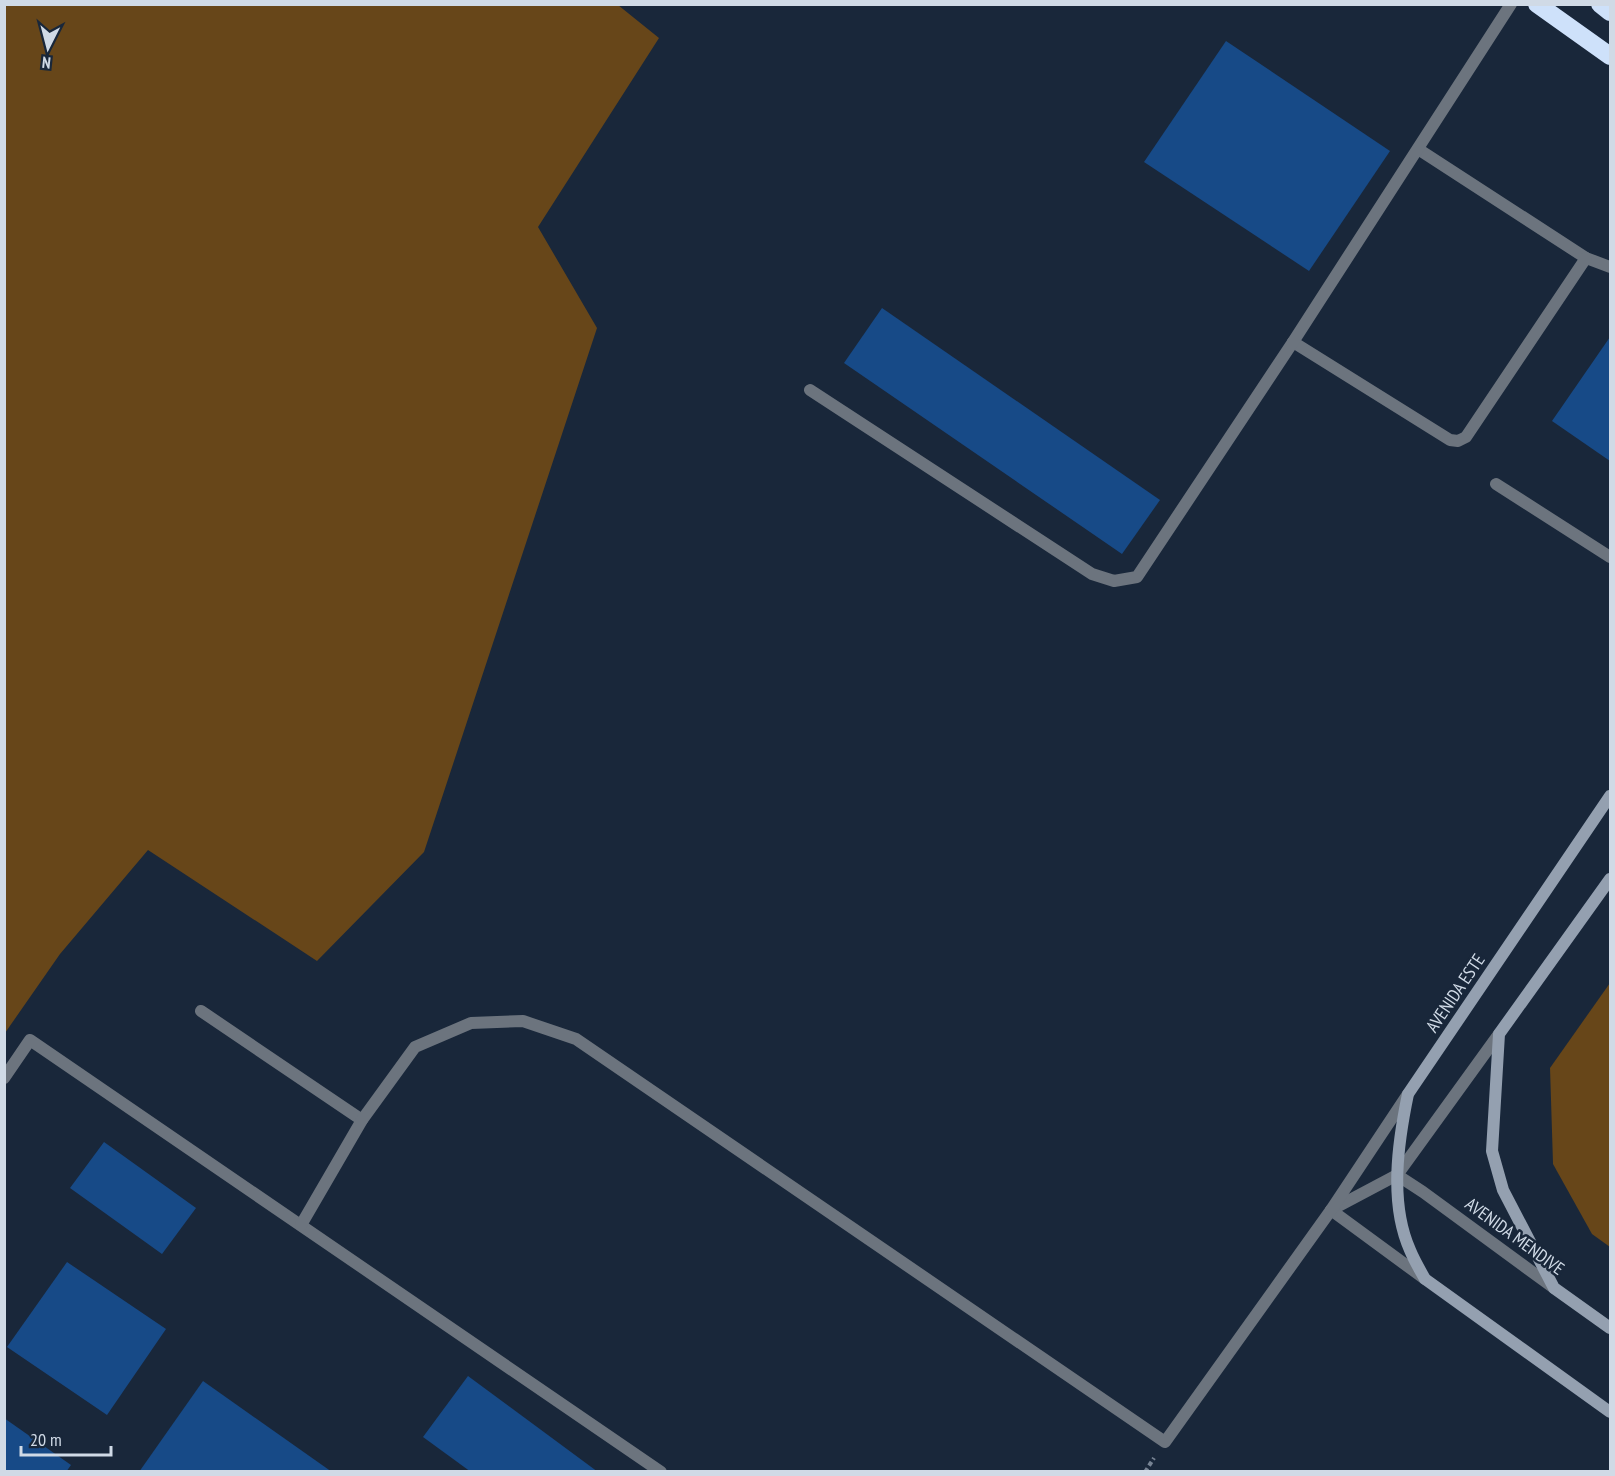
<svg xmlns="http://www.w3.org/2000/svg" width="1615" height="1476" font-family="'PT Sans Narrow',sans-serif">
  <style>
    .green { fill: #674619 }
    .building { fill: #174a87 }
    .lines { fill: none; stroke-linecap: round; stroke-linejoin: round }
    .path { stroke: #778393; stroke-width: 4; stroke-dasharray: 4.5 3; stroke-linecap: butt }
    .lane { stroke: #6c747e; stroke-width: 12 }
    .street { stroke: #6c747e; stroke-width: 12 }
    .secondary { stroke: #94a0b0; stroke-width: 12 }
    .highway { stroke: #cee1fa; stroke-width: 18 }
    .labels { text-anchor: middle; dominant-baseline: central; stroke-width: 5; stroke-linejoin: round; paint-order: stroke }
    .street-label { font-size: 18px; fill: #d0dae6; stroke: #19273a }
  </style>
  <rect width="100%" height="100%" fill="#19273a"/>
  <g class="green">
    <polygon points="5,4 618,5 659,38 538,227 597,328 424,852 317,961 148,850 60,954 5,1033"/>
    <polygon points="1610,983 1610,1247 1592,1234 1553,1164 1550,1068"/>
  </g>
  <g class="building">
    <polygon points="1226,41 1390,151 1309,271 1144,162"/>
    <polygon points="882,308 1160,500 1122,554 844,363"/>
    <polygon points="1610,337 1610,461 1552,421"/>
    <polygon points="104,1142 196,1208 162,1254 70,1188"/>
    <polygon points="67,1262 166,1329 107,1415 7,1347"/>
    <polygon points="468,1376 598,1472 471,1472 423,1437"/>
    <polygon points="203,1381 332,1472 139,1472"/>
    <polygon points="4,1418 71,1465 66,1472 4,1472"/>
  </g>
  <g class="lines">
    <polyline class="path" points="1145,1472 1154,1458"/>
    <g class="lane">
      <polyline points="1418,149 1586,258 1610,267"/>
      <polyline points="1293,342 1450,440 1458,441 1466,437 1586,258"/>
      <polyline points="810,390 1092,574 1114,581 1137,577 1293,342 1511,4"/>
      <polyline points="1496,484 1610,557"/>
      <polyline points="201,1011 362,1120"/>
      <polyline points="4,1078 30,1040 661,1472"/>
    </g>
    <g class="street">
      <polyline points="1397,1175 1423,1192 1554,1288"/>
      <polyline points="1331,1210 1397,1175 1499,1034"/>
      <polyline points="1331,1210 1425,1279"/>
      <polyline points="301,1225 362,1120 415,1047 471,1023 523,1021 576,1039 1165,1442 1331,1210 1408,1094"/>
    </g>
    <g class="secondary">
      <path d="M1610,796L1408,1094C1398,1142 1389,1203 1410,1250C1414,1260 1420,1270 1425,1279L1610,1412"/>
      <polyline points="1610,879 1499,1034 1492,1151 1503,1190 1554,1288 1610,1328"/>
    </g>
    <g class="highway">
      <polyline points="1537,4 1610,56"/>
      <polyline points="1600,4 1610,12"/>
    </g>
  </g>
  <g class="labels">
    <g class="street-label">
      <text transform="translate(1455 993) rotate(-56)">AVENIDA ESTE</text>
      <text transform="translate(1515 1236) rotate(36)">AVENIDA MENDIVE</text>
    </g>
  </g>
  <rect width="1615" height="1476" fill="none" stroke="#d0dae6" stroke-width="12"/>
  <g transform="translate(48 48) rotate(186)" stroke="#19273a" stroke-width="4.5" paint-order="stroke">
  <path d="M0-4.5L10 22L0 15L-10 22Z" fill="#d0dae6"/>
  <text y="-9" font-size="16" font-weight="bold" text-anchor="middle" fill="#d0dae6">N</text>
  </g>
  <path d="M21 1446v9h90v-9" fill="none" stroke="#d0dae6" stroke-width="3"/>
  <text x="30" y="1446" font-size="18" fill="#d0dae6" stroke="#19273a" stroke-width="4.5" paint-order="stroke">20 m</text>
</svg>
